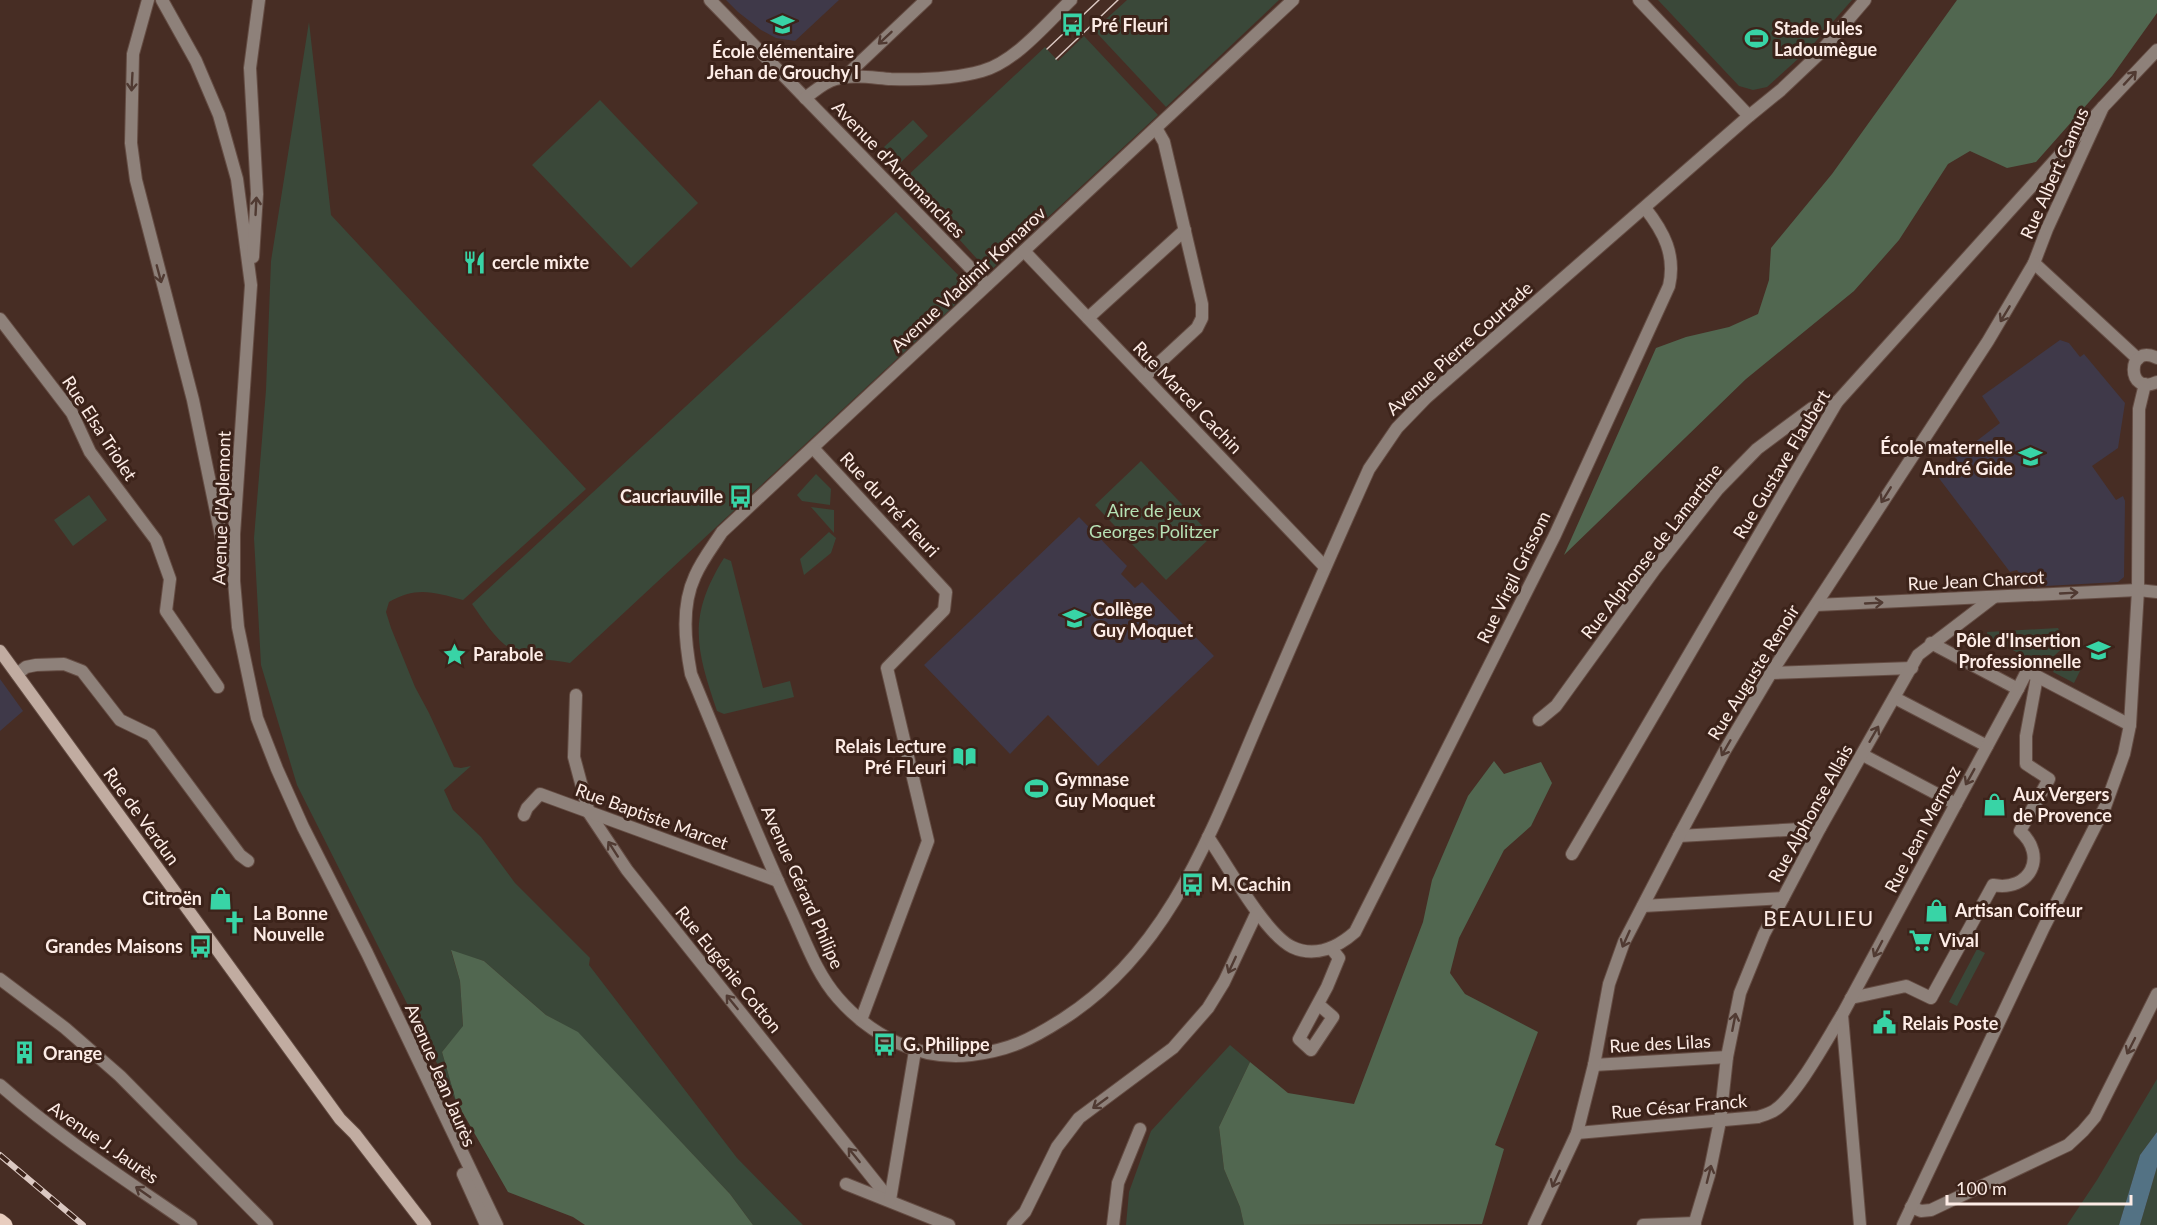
<svg xmlns="http://www.w3.org/2000/svg" width="2157" height="1225" font-family="Lato,sans-serif">
  <style>
    .education { fill: #3f3949 }
    .green { fill: #3a4839 }
    .forest { fill: #516750 }
    .water { fill: #537284 }
    .lines { fill: none; stroke-linecap: round; stroke-linejoin: round }
    .minor-casing { stroke: #644c43; stroke-width: 14 }
    .tertiary-casing { stroke: #644c43; stroke-width: 14 }
    .secondary-casing { stroke: #644c43; stroke-width: 14 }
    .primary-casing { stroke: #644c43; stroke-width: 16 }
    .minor { stroke: #8e817a; stroke-width: 12 }
    .tertiary { stroke: #8e817a; stroke-width: 12 }
    .secondary { stroke: #c1aca1; stroke-width: 12 }
    .primary { stroke: #e8cdbf; stroke-width: 15 }
    .tram { stroke: #dbc8c2; stroke-width: 1.5 }
    .rail-casing { stroke: #dbc8c2; stroke-width: 6 }
    .rail { stroke: #3c231a; stroke-width: 4; stroke-dasharray: 11; stroke-linecap: butt }
    .oneway { stroke: #503a32 }
    .labels { text-anchor: middle; dominant-baseline: central; stroke-width: 6; stroke-linejoin: round; paint-order: stroke }
    .poi-label { font-size: 18px; font-weight: bold; fill: #fdece6; stroke: #3c231a; text-anchor: start }
    .street-label { font-size: 18px; fill: #fdece6; stroke: #3c231a }
    .park-label { font-size: 18px; fill: #b6e0b4; stroke: #3c231a }
    .quarter-label { font-size: 21px; letter-spacing: 1.5px; fill: #fdece6; stroke: #3c231a }
  </style>
  <rect width="100%" height="100%" fill="#472d24"/>
  <g class="education">
    <polygon points="726,0 839,0 795,41 776,38 761,30 738,12"/>
    <polygon points="2060,340 2069,343 2080,357 2084,354 2125,403 2118,448 2092,466 2116,500 2123,496 2125,501 2124,577 2118,582 2029,587 2017,570 2010,572 1935,473 2000,423 1982,396"/>
    <polygon points="1079,517 1127,566 1121,574 1135,588 1142,582 1214,656 1098,766 1048,715 1010,754 924,665"/>
    <polygon points="0,679 23,711 0,731"/>
  </g>
  <g class="green">
    <polygon points="1127,0 1279,0 1166,107 1094,30"/>
    <polygon points="1658,0 1852,0 1809,49 1767,87 1753,90 1739,86"/>
    <path d="M309,22L331,215L586,489L463,600C434,592 416,586 389,602L386,612L391,628L415,687L429,713L454,767L461,768L471,766L444,790L453,810L481,837L515,883L590,958L589,965L737,1158L803,1225H753L730,1194L578,1033L546,1015L484,961L451,951L460,981L463,1027L442,1052L456,1101L297,785L261,665L254,538L266,390L271,261Z"/>
    <polygon points="1084,36 1158,115 989,272 904,179 1045,47 1058,61"/>
    <polygon points="600,100 698,203 631,268 532,165"/>
    <polygon points="913,120 928,136 899,164 884,147"/>
    <path d="M896,212L972,289L570,663C556,660 541,660 527,656C501,650 487,625 472,604Z"/>
    <polygon points="1141,461 1212,536 1166,580 1095,505"/>
    <polygon points="816,474 831,489 830,505 802,501 797,495"/>
    <polygon points="89,495 107,520 73,546 54,520"/>
    <polygon points="811,507 834,510 834,533"/>
    <polygon points="829,532 836,538 831,553 804,575 800,559"/>
    <path d="M724,558L731,561L763,688L790,681L794,697L724,714L717,711C696,649 687,617 724,558Z"/>
    <polygon points="2058,628 2066,645 2043,666 1988,637 1987,632"/>
    <polygon points="2066,653 2081,669 2074,683 2053,672 2059,660"/>
    <polygon points="1977,949 1985,953 1957,1006 1949,1002"/>
    <polygon points="1230,1045 1250,1062 1219,1127 1224,1169 1240,1207 1244,1225 1126,1225 1129,1192 1151,1131"/>
    <polygon points="2157,1079 2157,1132 2140,1155 2119,1225 2067,1225 2097,1180"/>
    <polygon points="2157,1167 2157,1225 2140,1225"/>
  </g>
  <g class="forest">
    <polygon points="1957,0 2157,0 2157,13 2112,76 2036,162 2007,168 1970,151 1948,164 1899,240 1854,291 1746,379 1564,555 1656,348 1686,337 1729,327 1758,314 1769,280 1771,248 1832,174"/>
    <polygon points="1494,761 1504,774 1541,762 1552,783 1531,826 1504,850 1459,938 1450,973 1465,994 1538,1032 1495,1145 1504,1149 1482,1224 1244,1225 1240,1207 1224,1169 1219,1127 1250,1062 1288,1093 1354,1104 1423,922 1432,880 1468,796"/>
    <polygon points="451,950 484,961 546,1015 578,1032 730,1194 753,1225 585,1225 573,1217 508,1192 456,1101 442,1052 463,1026 460,981"/>
  </g>
  <polygon class="water" points="2157,1132 2157,1167 2140,1225 2119,1225 2140,1155"/>
  <g class="lines">
    <defs>
      <g id="minor">
        <polyline points="710,0 987,285"/>
        <path d="M1293,0L722,532C713,546 702,560 695,576C681,606 685,642 691,674C724,753 755,833 791,910C805,940 816,973 838,998C871,1036 920,1061 971,1055C1010,1050 1030,1040 1063,1019C1174,949 1216,818 1266,704C1300,625 1334,547 1369,469L1397,428L1426,398L1749,116L1781,90L1817,56L1865,0"/>
        <polyline points="1639,0 1749,116"/>
        <polyline points="847,77 853,69 926,0"/>
        <path d="M805,98C815,91 824,82 836,79C853,74 874,78 891,79C921,80 953,79 982,71C1015,62 1047,23 1071,0"/>
        <polyline points="1024,251 1325,567"/>
        <polyline points="1088,318 1185,230"/>
        <polyline points="0,319 72,413 90,452 156,540 170,579 166,611 218,687"/>
        <polyline points="2138,359 2034,263 2047,229 2103,107 2157,50"/>
        <polyline points="1144,377 1197,328 1202,318 1202,304 1164,142 1156,128"/>
        <polyline points="813,448 946,592 944,610 887,668 928,841 861,1020"/>
        <polyline points="1816,605 2138,590"/>
        <polyline points="1931,643 2018,689"/>
        <polyline points="1771,673 1912,668"/>
        <polyline points="17,674 26,667 36,665 64,664 82,671 120,720 151,735 240,855 248,861"/>
        <polyline points="576,695 574,757 589,813 627,870 890,1200"/>
        <polyline points="1895,698 1987,746"/>
        <polyline points="1539,720 1556,706 1655,569 1718,489 1757,449 1812,408 1837,402"/>
        <polyline points="1863,755 1956,804"/>
        <polyline points="524,815 527,808 540,794 778,881"/>
        <polyline points="1679,836 1820,828"/>
        <path d="M1208,837C1226,863 1265,934 1292,947C1315,958 1338,947 1355,932L1555,535L1669,286C1676,255 1664,232 1645,208"/>
        <polyline points="1572,854 1837,402 2103,107"/>
        <polyline points="1643,906 1783,898"/>
        <polyline points="0,979 65,1028 120,1076 267,1225"/>
        <path d="M1851,998L1906,986L1931,998L1993,885C2030,892 2048,856 2020,831L2049,779L2026,764V736L2037,677"/>
        <polyline points="1318,1004 1333,1017 1311,1050 1299,1039 1327,987 1339,958 1331,948"/>
        <polyline points="1594,1065 1727,1057"/>
        <path d="M1577,1133L1758,1117C1764,1115 1771,1113 1775,1110C1797,1095 1827,1039 1842,1015"/>
        <polyline points="846,1184 949,1225"/>
        <polyline points="890,1200 915,1051"/>
        <polyline points="1911,1207 1921,1211 1931,1210 2068,1145 2083,1131 2095,1117 2157,994"/>
        <polyline points="1013,1225 1025,1212 1057,1147 1079,1118 1173,1048 1208,1008 1224,982 1257,912"/>
        <polyline points="1113,1225 1118,1183 1140,1129"/>
        <polyline points="1534,1225 1577,1133 1594,1065 1609,984 1624,942 1679,836 1724,752 1771,673 1988,341 2034,263"/>
        <polyline points="1643,1225 1695,1223"/>
        <polyline points="1694,1225 1709,1175 1720,1121 1727,1057 1740,993 1764,934 1820,828 1918,655 1994,597"/>
        <polyline points="1860,1225 1842,1015 2018,689 2027,671 2130,725"/>
      </g>
      <g id="tertiary">
        <polyline points="148,0 133,54 131,143 136,180 193,400 225,555 231,571"/>
        <polyline points="162,0 196,61 219,115 237,179 251,285 234,534 234,581 238,627 257,718 277,769 303,827 367,953 497,1225"/>
        <polyline points="253,257 257,194 250,68 259,0"/>
        <path d="M2157,358C2126,342 2126,397 2157,382"/>
        <polyline points="2138,590 2157,592"/>
        <path d="M0,1085C59,1137 126,1180 191,1225"/>
        <polyline points="463,1174 486,1225"/>
        <polyline points="1903,1225 2044,927 2105,807 2124,754 2130,725 2138,590 2139,409 2145,384"/>
      </g>
      <polyline id="secondary" points="0,651 340,1119 355,1134 425,1225"/>
      <polyline id="primary" points="0,1221 5,1225"/>
    </defs>
    <use href="#minor" class="minor-casing"/>
    <use href="#tertiary" class="tertiary-casing"/>
    <use href="#secondary" class="secondary-casing"/>
    <use href="#primary" class="primary-casing"/>
    <use href="#minor" class="minor"/>
    <use href="#tertiary" class="tertiary"/>
    <use href="#secondary" class="secondary"/>
    <use href="#primary" class="primary"/>
    <g class="tram">
      <polyline points="1047,49 1099,0"/>
      <polyline points="1056,59 1118,0"/>
    </g>
    <defs>
      <polyline id="rail" points="0,1155 83,1225"/>
    </defs>
    <use href="#rail" class="rail-casing"/>
    <use href="#rail" class="rail"/>
  </g>
  <defs><path id="oneway-shaft" d="M-6 0H5M1.5-3L5.5 0L1.5 3" fill="none" stroke-width="1.6" stroke-linecap="round" stroke-linejoin="round" transform="scale(1.5)"/></defs>
  <g class="oneway">
    <use href="#oneway-shaft" transform="translate(885 38) rotate(137)"/>
    <use href="#oneway-shaft" transform="translate(2130 78) rotate(-47)"/>
    <use href="#oneway-shaft" transform="translate(132 82) rotate(93)"/>
    <use href="#oneway-shaft" transform="translate(256 206) rotate(-87)"/>
    <use href="#oneway-shaft" transform="translate(159 274) rotate(75)"/>
    <use href="#oneway-shaft" transform="translate(2005 314) rotate(121)"/>
    <use href="#oneway-shaft" transform="translate(1886 495) rotate(122)"/>
    <use href="#oneway-shaft" transform="translate(2069 593) rotate(-3)"/>
    <use href="#oneway-shaft" transform="translate(1874 603) rotate(-3)"/>
    <use href="#oneway-shaft" transform="translate(1874 734) rotate(-60)"/>
    <use href="#oneway-shaft" transform="translate(1726 748) rotate(120)"/>
    <use href="#oneway-shaft" transform="translate(1970 777) rotate(119)"/>
    <use href="#oneway-shaft" transform="translate(613 849) rotate(-123)"/>
    <use href="#oneway-shaft" transform="translate(1626 939) rotate(114)"/>
    <use href="#oneway-shaft" transform="translate(1878 949) rotate(118)"/>
    <use href="#oneway-shaft" transform="translate(1232 965) rotate(115)"/>
    <use href="#oneway-shaft" transform="translate(732 1002) rotate(-129)"/>
    <use href="#oneway-shaft" transform="translate(1734 1022) rotate(-79)"/>
    <use href="#oneway-shaft" transform="translate(2131 1046) rotate(117)"/>
    <use href="#oneway-shaft" transform="translate(1100 1103) rotate(144)"/>
    <use href="#oneway-shaft" transform="translate(854 1155) rotate(-129)"/>
    <use href="#oneway-shaft" transform="translate(1709 1174) rotate(-76)"/>
    <use href="#oneway-shaft" transform="translate(1556 1179) rotate(115)"/>
    <use href="#oneway-shaft" transform="translate(143 1192) rotate(-145)"/>
  </g>
  <defs>
    <symbol id="school-bare" viewBox="-9 -9 18 18"><path d="M0-5L7-2L0 1L-7-2ZM-4 1L0 2.5L4 1V4Q0 6-4 4Z" fill="#38d4a6" stroke="#3c231a" stroke-width="2.5" paint-order="stroke"/></symbol>
    <symbol id="bus-bare" viewBox="-9 -9 18 18"><path d="M-5-6H5V4H4V6H2V4H-2V6H-4V4H-5ZM-3.5-4V0h7V-4ZM-3.5 1.2v1.5H-2V1.2ZM2 1.2v1.5H3.5V1.2Z" fill="#38d4a6" stroke="#3c231a" stroke-width="2.5" paint-order="stroke"/></symbol>
    <symbol id="stadium-bare" viewBox="-9 -9 18 18"><path d="M0-5a6.5 5 0 1 0 0 10a6.5 5 0 1 0 0-10ZM-3.5-1.8h7v3.6h-7Z" fill="#38d4a6" stroke="#3c231a" stroke-width="2.5" paint-order="stroke"/></symbol>
    <symbol id="restaurant-bare" viewBox="-9 -9 18 18"><path d="M-5-6h1v4h1v-4h1v4h1v-4h1v5L-1.5 .5V6h-2V.5L-5-1ZM5-6V6H3V1.5H1.5Q1.5-4 5-6Z" fill="#38d4a6" stroke="#3c231a" stroke-width="2.5" paint-order="stroke"/></symbol>
    <symbol id="sight-bare" viewBox="-9 -9 18 18"><path d="M0-6L1.8-2.2L6-1.7L2.9 1.2L3.7 5.4L0 3.3L-3.7 5.4L-2.9 1.2L-6-1.7L-1.8-2.2Z" fill="#38d4a6" stroke="#3c231a" stroke-width="2.5" paint-order="stroke"/></symbol>
    <symbol id="library-bare" viewBox="-9 -9 18 18"><path d="M-6-4Q-3-5.5-.7-3.5V5Q-3 3-6 4ZM6-4Q3-5.5 .7-3.5V5Q3 3 6 4Z" fill="#38d4a6" stroke="#3c231a" stroke-width="2.5" paint-order="stroke"/></symbol>
    <symbol id="shop-bare" viewBox="-9 -9 18 18"><path d="M-5-2.5h2.3a2.7 3.5 0 0 1 5.4 0H5L5.5 6h-11ZM-1.5-2.5h3a1.5 2.3 0 0 0-3 0Z" fill="#38d4a6" stroke="#3c231a" stroke-width="2.5" paint-order="stroke"/></symbol>
    <symbol id="church-bare" viewBox="-9 -9 18 18"><path d="M-1.2-6h2.4v3.5h3.3v2.4h-3.3V6h-2.4V-.1h-3.3v-2.4h3.3Z" fill="#38d4a6" stroke="#3c231a" stroke-width="2.5" paint-order="stroke"/></symbol>
    <symbol id="supermarket-bare" viewBox="-9 -9 18 18"><path d="M-6-5.5h2.5l.6 2H6L4.5 2H-2.5L-4.4-4H-6ZM-1.5 3.2a1.3 1.3 0 1 0 .1 0ZM3 3.2a1.3 1.3 0 1 0 .1 0Z" fill="#38d4a6" stroke="#3c231a" stroke-width="2.5" paint-order="stroke"/></symbol>
    <symbol id="civic-bare" viewBox="-9 -9 18 18"><path d="M-.6-6.5H3V-4.5H.6V-3L4-1V1h2V6H-6V1h2V-1L-.6-3ZM-1.2 2.5V6h2.4V2.5Z" fill="#38d4a6" stroke="#3c231a" stroke-width="2.5" paint-order="stroke"/></symbol>
    <symbol id="building-bare" viewBox="-9 -9 18 18"><path d="M-4-6H4V6H1V3H-1V6H-4ZM-2.5-4.3h1.7v1.8h-1.7ZM.8-4.3h1.7v1.8H.8ZM-2.5-1h1.7V.8h-1.7ZM.8-1h1.7V.8H.8Z" fill="#38d4a6" stroke="#3c231a" stroke-width="2.5" paint-order="stroke"/></symbol>
  </defs>
  <g fill-rule="evenodd">
    <use href="#school-bare" x="766" y="8" width="33" height="33"/>
    <use href="#bus-bare" x="1056" y="8" width="33" height="33"/>
    <use href="#stadium-bare" x="1740" y="22" width="33" height="33"/>
    <use href="#restaurant-bare" x="458" y="246" width="33" height="33"/>
    <use href="#school-bare" x="2014" y="440" width="33" height="33"/>
    <use href="#bus-bare" x="724" y="480" width="33" height="33"/>
    <use href="#school-bare" x="1058" y="602" width="33" height="33"/>
    <use href="#school-bare" x="2082" y="634" width="33" height="33"/>
    <use href="#sight-bare" x="438" y="638" width="33" height="33"/>
    <use href="#library-bare" x="948" y="740" width="33" height="33"/>
    <use href="#stadium-bare" x="1020" y="772" width="33" height="33"/>
    <use href="#shop-bare" x="1978" y="788" width="33" height="33"/>
    <use href="#bus-bare" x="1176" y="868" width="33" height="33"/>
    <use href="#shop-bare" x="204" y="882" width="33" height="33"/>
    <use href="#shop-bare" x="1920" y="894" width="33" height="33"/>
    <use href="#church-bare" x="218" y="906" width="33" height="33"/>
    <use href="#supermarket-bare" x="1904" y="924" width="33" height="33"/>
    <use href="#bus-bare" x="184" y="930" width="33" height="33"/>
    <use href="#civic-bare" x="1868" y="1006" width="33" height="33"/>
    <use href="#bus-bare" x="868" y="1028" width="33" height="33"/>
    <use href="#building-bare" x="8" y="1036" width="33" height="33"/>
  </g>
  <g class="labels">
    <g class="poi-label">
      <text x="1091" y="25">Pré Fleuri</text>
      <text x="1774" y="28">Stade Jules<tspan x="1774" dy="21">Ladoumègue</tspan></text>
      <text x="783" y="51" text-anchor="middle">École élémentaire<tspan x="783" dy="21">Jehan de Grouchy I</tspan></text>
      <text x="492" y="262">cercle mixte</text>
      <text x="2013" y="447" text-anchor="end">École maternelle<tspan x="2013" dy="21">André Gide</tspan></text>
      <text x="723" y="496" text-anchor="end">Caucriauville</text>
      <text x="1093" y="609">Collège<tspan x="1093" dy="21">Guy Moquet</tspan></text>
      <text x="2081" y="640" text-anchor="end">Pôle d'Insertion<tspan x="2081" dy="21">Professionnelle</tspan></text>
      <text x="473" y="654">Parabole</text>
      <text x="946" y="746" text-anchor="end">Relais Lecture<tspan x="946" dy="21">Pré FLeuri</tspan></text>
      <text x="1055" y="779">Gymnase<tspan x="1055" dy="21">Guy Moquet</tspan></text>
      <text x="2013" y="794">Aux Vergers<tspan x="2013" dy="21">de Provence</tspan></text>
      <text x="1211" y="884">M. Cachin</text>
      <text x="202" y="898" text-anchor="end">Citroën</text>
      <text x="1955" y="910">Artisan Coiffeur</text>
      <text x="253" y="913">La Bonne<tspan x="253" dy="21">Nouvelle</tspan></text>
      <text x="1939" y="940">Vival</text>
      <text x="183" y="946" text-anchor="end">Grandes Maisons</text>
      <text x="1902" y="1023">Relais Poste</text>
      <text x="903" y="1044">G. Philippe</text>
      <text x="43" y="1053">Orange</text>
    </g>
    <g class="street-label">
      <text transform="translate(899 169) rotate(46)">Avenue d'Arromanches</text>
      <text transform="translate(2054 173) rotate(-66)">Rue Albert Camus</text>
      <text transform="translate(968 279) rotate(-43)">Avenue Vladimir Komarov</text>
      <text transform="translate(1459 348) rotate(-42)">Avenue Pierre Courtade</text>
      <text transform="translate(1188 397) rotate(46)">Rue Marcel Cachin</text>
      <text transform="translate(100 428) rotate(57)">Rue Elsa Triolet</text>
      <text transform="translate(1781 464) rotate(-59)">Rue Gustave Flaubert</text>
      <text transform="translate(890 504) rotate(47)">Rue du Pré Fleuri</text>
      <text transform="translate(221 508) rotate(-88)">Avenue d'Aplemont</text>
      <text transform="translate(1651 551) rotate(-52)">Rue Alphonse de Lamartine</text>
      <text transform="translate(1513 577) rotate(-64)">Rue Virgil Grissom</text>
      <text transform="translate(1976 580) rotate(-3)">Rue Jean Charcot</text>
      <text transform="translate(1753 672) rotate(-58)">Rue Auguste Renoir</text>
      <text transform="translate(1810 813) rotate(-61)">Rue Alphonse Allais</text>
      <text transform="translate(142 816) rotate(54)">Rue de Verdun</text>
      <text transform="translate(652 816) rotate(20)">Rue Baptiste Marcet</text>
      <text transform="translate(1922 829) rotate(-62)">Rue Jean Mermoz</text>
      <text transform="translate(803 887) rotate(66)">Avenue Gérard Philipe</text>
      <text transform="translate(729 969) rotate(51)">Rue Eugénie Cotton</text>
      <text transform="translate(1660 1043) rotate(-3)">Rue des Lilas</text>
      <text transform="translate(441 1075) rotate(67)">Avenue Jean Jaurès</text>
      <text transform="translate(1679 1106) rotate(-5)">Rue César Franck</text>
      <text transform="translate(104 1142) rotate(35)">Avenue J. Jaurès</text>
    </g>
    <g class="park-label">
      <text x="1154" y="510">Aire de jeux<tspan x="1154" dy="21">Georges Politzer</tspan></text>
    </g>
    <g class="quarter-label">
      <text x="1819" y="917">BEAULIEU</text>
    </g>
  </g>
  <path d="M1947 1195v9h184v-9" fill="none" stroke="#fdece6" stroke-width="3"/>
  <text x="1956" y="1195" font-size="18" fill="#fdece6" stroke="#3c231a" stroke-width="4.5" paint-order="stroke">100 m</text>
</svg>
